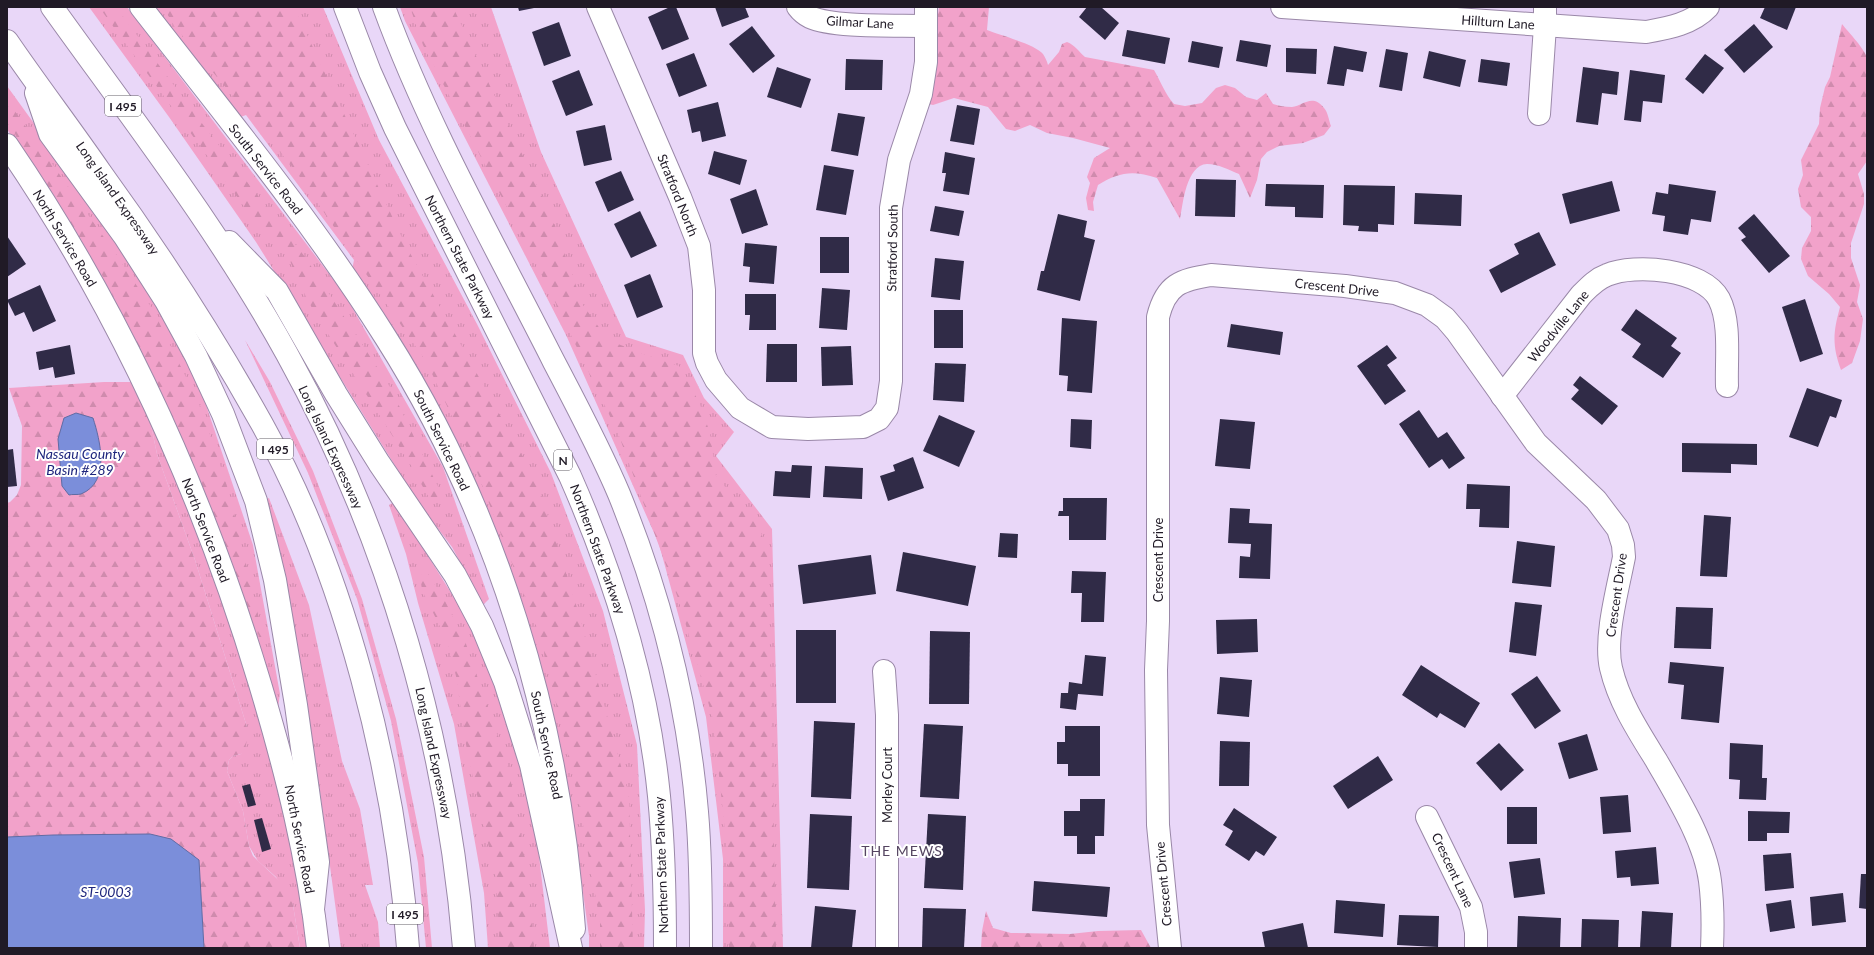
<svg xmlns="http://www.w3.org/2000/svg" width="1874" height="955" font-family="Lato,sans-serif">
  <style>
    .grass { fill: url(#grass-tufts) }
    .forest { fill: url(#forest-firs) }
    .water { fill: #7b8eda; stroke: #606ba4 }
    .building { fill: #302b47 }
    .lines { fill: none; stroke-linecap: round; stroke-linejoin: round }
    .minor-casing { stroke: #9a88a8; stroke-width: 24 }
    .major-casing { stroke: #9a88a8; stroke-width: 24 }
    .highway-casing { stroke: #9a88a8; stroke-width: 24 }
    .minor { stroke: #fff; stroke-width: 22 }
    .major { stroke: #fff; stroke-width: 22 }
    .highway { stroke: #fff; stroke-width: 22 }
    .labels { text-anchor: middle; dominant-baseline: central; stroke-width: 4; stroke-linejoin: round; paint-order: stroke }
    .shield { fill: #fff; stroke: #635f67; stroke-width: 1 }
    .shield-label { font-size: 12px; font-weight: bold; fill: #201a26 }
    .street-label { font-size: 13px; fill: #201a26; stroke: #fff }
    .water-label { font-size: 14px; font-style: italic; fill: #1f267d; stroke: #fff }
    .neighbourhood-label { font-size: 14px; letter-spacing: 1px; fill: #554561; stroke: #fff }
  </style>
  <defs>
    <pattern id="grass-tufts" width="24" height="20" patternUnits="userSpaceOnUse"><rect width="24" height="20" fill="#f2a2ca"/><path d="M3 7l-1-3M5 7V3M7 7l1-3M15 17l-1-3M17 17v-4M19 17l1-3" fill="none" stroke="#cf8bad"/></pattern>
    <pattern id="forest-firs" width="22" height="20" patternUnits="userSpaceOnUse"><rect width="22" height="20" fill="#f2a2ca"/><path d="M5 1l3.5 6h-7zM16 11l3.5 6h-7z" fill="#cf8bad"/></pattern>
  </defs>
  <rect width="100%" height="100%" fill="#e9d7f8"/>
  <g class="grass">
    <polygon points="89,7 127,7 345,295 443,467 489,599 483,605 452,547 417,501 256,242 169,117"/>
    <polygon points="153,7 323,7 379,140 477,324 551,473 603,611 637,745 645,910 644,948 589,948 589,936 569,792 535,645 463,459 352,270 354,260 246,115 238,118"/>
    <polygon points="400,7 491,7 541,152 626,337 683,355 704,398 734,432 716,456 772,529 783,948 723,948 723,859 706,717 659,544 566,335 405,21"/>
    <polygon points="7,86 124,248 200,387 253,545 280,694 277,715 99,276 7,129"/>
    <polygon points="245,340 270,382 313,471 362,599 396,719 424,857 432,948 426,948 418,863 391,721 357,599 308,473"/>
    <polygon points="142,382 249,654 316,948 300,948 293,905 276,877 258,861 249,846 243,811 227,771 229,760 233,756 241,754 247,727 195,560 157,454"/>
    <polygon points="269,498 309,605 342,761 360,809 373,885 365,885 378,922 380,948 341,948 320,792 295,643 264,500"/>
    <polygon points="394,502 465,615 514,726 535,823 550,948 488,948 484,893 454,724 418,603 406,554 389,505"/>
  </g>
  <g class="forest">
    <polygon points="99,7 116,7 204,126 305,257 390,387 442,495 439,500 428,496 409,462 313,310 297,279 289,258 264,234"/>
    <polygon points="163,7 217,7 240,12 245,7 294,7 405,244 537,482 579,614 629,795 633,948 600,948 600,922 579,802 541,639 474,464 427,363 295,170 175,27"/>
    <polygon points="410,7 453,7 551,216 583,305 608,340 646,355 679,366 699,402 710,433 716,476 760,529 768,558 776,948 729,948 728,859 713,719 679,601 618,433 544,279 423,45"/>
    <path d="M939,7H989L987,30C1000,35 1036,45 1043,54C1045,57 1047,61 1048,65L1059,52L1062,44L1067,42C1075,45 1079,52 1085,57L1154,70C1161,82 1165,94 1174,104L1185,106L1202,103L1216,88L1225,85L1235,88L1246,97L1257,100L1266,93L1273,104C1279,106 1285,107 1292,107C1303,106 1312,93 1324,108C1328,112 1329,121 1331,126L1324,135L1303,143L1279,146L1267,152L1261,159L1257,180L1250,198L1239,174C1229,170 1218,164 1207,164C1186,165 1183,204 1180,219L1157,178C1133,170 1119,172 1098,185L1093,202L1094,211L1088,210L1086,198L1090,183L1087,177L1094,158L1110,148L1073,138L1047,133L1030,125L1015,131L1006,129L988,107L954,98L933,105L925,103Z"/>
    <path d="M1842,24C1849,33 1865,49 1867,58V161L1858,174L1864,194V204L1851,243V258L1860,285L1857,302L1863,319L1860,341L1852,363L1841,370C1832,345 1833,333 1840,307L1829,294L1808,276L1801,259L1802,248L1811,231V217L1801,207L1798,189L1803,175L1801,160L1819,124L1820,108L1825,87L1830,77Z"/>
    <polygon points="7,100 115,253 153,310 201,408 229,492 264,640 260,639 202,486 110,288 7,121"/>
    <polygon points="104,382 142,382 157,454 195,560 247,727 247,740 245,749 241,754 233,756 229,760 227,771 243,811 249,846 253,856 287,888 293,905 300,948 204,948 199,860 53,835 7,837 7,503 10,502 17,495 21,485 22,426 9,388"/>
    <polygon points="426,571 443,597 465,641 508,766 527,869 534,948 500,948 496,878 467,751 456,676 447,641 422,590 420,575"/>
    <polygon points="986,911 993,928 1011,933 1070,934 1098,931 1141,930 1151,948 981,948 982,931"/>
  </g>
  <g class="water">
    <path d="M76,413L93,418C100,440 111,482 81,494C78,495 72,494 69,495L62,486L58,439L64,418Z"/>
    <polygon points="150,834 171,839 199,860 204,948 7,948 7,837 53,835"/>
  </g>
  <g class="building">
    <polygon points="518,7 534,7 534,8 519,11"/>
    <polygon points="670,7 676,7 689,39 662,50 648,17"/>
    <polygon points="715,7 745,7 749,17 722,27"/>
    <polygon points="1087,7 1101,7 1119,23 1105,40 1079,17"/>
    <polygon points="1765,7 1796,7 1787,30 1760,18"/>
    <polygon points="559,22 571,56 544,66 532,32"/>
    <polygon points="1754,24 1773,47 1744,73 1724,50"/>
    <polygon points="752,26 775,56 753,73 729,44"/>
    <polygon points="1127,30 1170,38 1165,64 1122,56"/>
    <polygon points="1240,40 1271,45 1267,67 1236,61"/>
    <polygon points="1192,41 1223,47 1219,68 1188,62"/>
    <polygon points="1334,46 1367,52 1363,72 1347,69 1344,86 1327,84"/>
    <polygon points="1286,48 1317,49 1316,74 1286,72"/>
    <polygon points="1386,49 1408,53 1402,91 1379,87"/>
    <polygon points="1429,51 1466,60 1460,87 1423,78"/>
    <polygon points="694,53 707,86 679,97 666,64"/>
    <polygon points="1705,54 1724,68 1703,94 1685,79"/>
    <polygon points="846,59 883,60 882,90 845,90"/>
    <polygon points="1481,59 1510,63 1507,86 1478,82"/>
    <polygon points="777,67 811,79 801,108 767,97"/>
    <polygon points="1583,67 1619,72 1617,95 1602,93 1598,125 1576,122"/>
    <polygon points="579,70 593,105 566,116 552,81"/>
    <polygon points="1630,70 1665,75 1662,103 1643,101 1641,122 1624,120"/>
    <polygon points="718,102 726,136 702,142 700,131 692,133 687,110"/>
    <polygon points="957,105 980,109 974,145 950,141"/>
    <polygon points="838,113 865,117 858,156 831,151"/>
    <polygon points="605,125 612,160 584,166 576,131"/>
    <polygon points="714,151 747,160 740,185 708,174"/>
    <polygon points="945,152 975,158 969,195 943,191 946,173 942,173"/>
    <polygon points="824,165 854,170 846,215 816,210"/>
    <polygon points="621,171 634,200 608,212 595,182"/>
    <polygon points="1196,179 1236,180 1235,217 1195,216"/>
    <polygon points="1612,181 1620,211 1570,224 1562,194"/>
    <polygon points="1266,184 1324,185 1323,218 1295,217 1295,207 1265,206"/>
    <polygon points="1669,184 1716,191 1711,222 1691,219 1688,235 1663,231 1665,216 1652,214 1656,192 1668,194"/>
    <polygon points="1344,185 1395,186 1394,225 1378,224 1378,232 1358,231 1359,226 1343,225"/>
    <polygon points="756,189 768,225 742,234 730,199"/>
    <polygon points="1415,193 1462,195 1461,226 1414,224"/>
    <polygon points="935,206 964,211 959,236 930,231"/>
    <polygon points="640,211 657,246 631,258 614,224"/>
    <polygon points="1058,214 1087,221 1084,237 1095,240 1080,301 1037,290 1041,271 1044,271"/>
    <polygon points="1754,214 1790,256 1769,273 1741,240 1746,237 1738,228"/>
    <polygon points="1539,232 1556,265 1501,293 1489,270 1519,254 1514,244"/>
    <polygon points="7,236 26,264 7,277"/>
    <rect x="820" y="237" width="29" height="36"/>
    <polygon points="745,243 777,246 774,284 749,282 750,267 743,266"/>
    <polygon points="935,258 964,261 960,300 931,297"/>
    <polygon points="650,274 663,307 637,318 624,285"/>
    <polygon points="40,285 56,321 33,332 24,312 15,316 7,300"/>
    <polygon points="822,288 850,290 847,330 819,328"/>
    <polygon points="745,294 776,294 776,330 749,330 750,315 745,315"/>
    <polygon points="1805,299 1823,354 1800,362 1782,307"/>
    <polygon points="1636,309 1677,338 1671,346 1681,353 1663,378 1632,357 1641,344 1621,330"/>
    <rect x="934" y="310" width="29" height="38"/>
    <polygon points="1062,318 1097,321 1092,393 1067,391 1068,376 1059,375"/>
    <polygon points="1231,324 1283,332 1280,355 1227,347"/>
    <polygon points="767,344 797,344 797,382 766,382"/>
    <polygon points="70,345 75,374 55,378 53,367 39,370 36,352"/>
    <polygon points="1387,345 1397,358 1387,365 1406,391 1385,405 1357,366"/>
    <polygon points="851,346 853,385 822,386 821,347"/>
    <polygon points="935,363 966,364 964,402 933,400"/>
    <polygon points="1580,376 1618,406 1602,425 1571,399 1579,390 1573,385"/>
    <polygon points="1807,388 1842,400 1836,418 1830,416 1818,447 1789,437"/>
    <polygon points="1419,410 1438,438 1447,432 1465,458 1449,469 1442,459 1429,468 1399,424"/>
    <polygon points="939,415 975,431 959,467 923,451"/>
    <polygon points="1071,419 1092,420 1091,449 1070,447"/>
    <polygon points="1220,419 1255,422 1250,469 1215,466"/>
    <polygon points="1682,443 1757,444 1757,465 1731,464 1731,473 1682,472"/>
    <polygon points="13,449 17,486 7,487 7,450"/>
    <polygon points="913,457 924,488 888,501 880,476 895,471 893,465"/>
    <polygon points="792,465 812,466 810,498 773,496 775,471 791,472"/>
    <polygon points="825,466 863,468 862,499 823,497"/>
    <polygon points="1467,484 1510,486 1509,528 1479,527 1480,509 1466,509"/>
    <polygon points="1063,498 1107,498 1106,540 1069,540 1069,516 1058,516 1059,511 1063,511"/>
    <polygon points="1230,508 1250,509 1249,523 1272,524 1270,579 1239,578 1240,556 1250,557 1251,544 1228,543"/>
    <polygon points="1704,515 1731,517 1727,577 1700,576"/>
    <polygon points="1000,533 1018,534 1017,558 998,557"/>
    <polygon points="1517,541 1555,546 1551,587 1512,583"/>
    <polygon points="903,552 976,566 968,606 896,591"/>
    <polygon points="871,555 876,594 803,604 798,565"/>
    <polygon points="1072,571 1106,572 1104,622 1081,622 1082,593 1071,593"/>
    <polygon points="1515,602 1542,605 1536,656 1509,652"/>
    <polygon points="1676,607 1713,608 1711,649 1674,648"/>
    <polygon points="1257,619 1258,652 1217,654 1216,620"/>
    <rect x="796" y="630" width="40" height="73"/>
    <polygon points="930,631 970,632 969,704 929,704"/>
    <polygon points="1085,655 1106,657 1103,696 1078,694 1076,710 1060,708 1061,693 1068,693 1069,682 1082,684"/>
    <polygon points="1670,662 1724,667 1719,723 1681,719 1684,685 1668,683"/>
    <polygon points="1421,665 1480,703 1465,728 1440,713 1437,718 1402,695"/>
    <polygon points="1537,676 1561,711 1535,729 1511,694"/>
    <polygon points="1220,677 1252,680 1249,717 1217,714"/>
    <polygon points="814,721 855,723 851,799 811,797"/>
    <polygon points="924,724 963,726 959,799 920,797"/>
    <polygon points="1065,726 1100,726 1100,776 1068,776 1068,764 1057,764 1057,742 1065,742"/>
    <polygon points="1587,734 1598,770 1569,779 1558,743"/>
    <polygon points="1220,741 1250,742 1249,786 1219,786"/>
    <polygon points="1499,743 1524,770 1501,791 1476,763"/>
    <polygon points="1730,743 1763,745 1762,778 1767,778 1766,800 1739,799 1740,780 1729,779"/>
    <polygon points="1378,756 1393,780 1348,809 1333,786"/>
    <polygon points="250,784 256,805 248,807 242,786"/>
    <polygon points="1628,795 1631,832 1603,834 1600,797"/>
    <polygon points="1080,799 1105,799 1104,836 1095,836 1095,854 1077,854 1077,836 1064,836 1064,811 1080,811"/>
    <rect x="1507" y="807" width="30" height="37"/>
    <polygon points="1234,808 1277,837 1264,856 1256,851 1249,861 1225,845 1233,831 1223,825"/>
    <polygon points="1748,811 1790,812 1789,833 1767,833 1767,841 1748,841"/>
    <polygon points="810,814 852,816 849,890 807,888"/>
    <polygon points="928,814 966,816 963,890 924,888"/>
    <polygon points="262,818 271,849 262,852 254,820"/>
    <polygon points="1656,847 1659,884 1631,886 1630,877 1617,878 1615,851"/>
    <polygon points="1791,853 1794,888 1765,891 1763,855"/>
    <polygon points="1540,858 1545,894 1514,898 1509,862"/>
    <polygon points="1861,874 1867,874 1867,909 1859,908"/>
    <polygon points="1034,881 1110,887 1107,917 1032,911"/>
    <polygon points="1843,893 1846,922 1812,926 1810,897"/>
    <polygon points="1336,900 1385,904 1383,937 1334,933"/>
    <polygon points="1791,900 1795,928 1770,932 1766,904"/>
    <polygon points="815,906 856,910 852,948 811,948"/>
    <polygon points="923,908 966,909 964,948 922,948"/>
    <polygon points="1642,911 1673,913 1671,948 1640,948"/>
    <polygon points="1399,915 1439,916 1438,947 1397,945"/>
    <polygon points="1518,916 1561,918 1560,948 1517,948"/>
    <polygon points="1582,919 1619,920 1618,948 1581,948"/>
    <polygon points="1303,923 1308,948 1265,948 1262,932"/>
  </g>
  <g class="lines">
    <defs>
      <g id="minor">
        <polyline points="598,7 680,197 699,246 704,290 704,353 707,363 716,380 740,408 772,427 808,429 863,427 879,419 887,408 891,381 891,208 899,160 921,94 926,62 926,7"/>
        <path d="M798,7C801,11 806,15 810,17C834,28 898,25 926,26"/>
        <path d="M1282,7L1646,32C1668,28 1692,24 1708,7"/>
        <polyline points="1539,114 1545,26 1545,7"/>
        <path d="M1502,396L1581,295C1588,288 1596,279 1607,275C1635,263 1703,269 1719,299C1731,322 1726,360 1727,386"/>
        <polyline points="884,671 887,715 887,948"/>
        <polyline points="1427,817 1471,907 1476,932 1476,948"/>
        <path d="M1170,948L1158,825L1156,670L1158,621V317C1166,284 1181,280 1211,275L1345,286L1395,293L1427,305L1445,318L1457,332L1536,443L1596,500L1618,529L1623,545L1624,557C1618,588 1604,638 1611,668C1619,702 1638,731 1656,760C1676,795 1705,841 1710,881C1713,904 1713,926 1712,948"/>
      </g>
      <g id="major">
        <path d="M141,7C225,115 313,222 386,338C497,513 560,722 574,929"/>
        <path d="M7,145C119,309 203,494 260,684C286,771 308,858 318,948"/>
      </g>
      <g id="highway">
        <path d="M52,7C133,120 220,232 287,354C388,536 447,741 464,948"/>
        <path d="M345,7L370,72L395,128L570,476C615,578 648,685 659,796C664,847 665,897 665,948"/>
        <path d="M384,7C429,130 495,245 554,362C577,406 600,449 619,494C660,595 688,703 697,812C701,857 701,903 701,948"/>
        <path d="M7,41C37,85 70,128 101,173C159,253 214,338 262,424C346,575 396,776 408,948"/>
        <polyline points="36,93 50,134 125,237 166,301 196,356 223,414 256,501 275,580 296,705 318,862 313,909"/>
        <polyline points="229,242 277,291 336,394 379,463 455,575 482,626 505,682 531,765 571,948"/>
      </g>
    </defs>
    <use href="#minor" class="minor-casing"/>
    <use href="#major" class="major-casing"/>
    <use href="#highway" class="highway-casing"/>
    <use href="#minor" class="minor"/>
    <use href="#major" class="major"/>
    <use href="#highway" class="highway"/>
  </g>
  <g class="labels">
    <g class="shield">
      <rect x="105" y="96" width="36" height="20" rx="3"/>
      <rect x="257" y="439" width="36" height="20" rx="3"/>
      <rect x="554" y="450" width="18" height="20" rx="3"/>
      <rect x="387" y="904" width="36" height="20" rx="3"/>
    </g>
    <g class="shield-label">
      <text x="123" y="106">I 495</text>
      <text x="275" y="449">I 495</text>
      <text x="563" y="460">N</text>
      <text x="405" y="914">I 495</text>
    </g>
    <g class="street-label">
      <text transform="translate(860 22) rotate(3)">Gilmar Lane</text>
      <text transform="translate(1498 22) rotate(4)">Hillturn Lane</text>
      <text transform="translate(266 169) rotate(52)">South Service Road</text>
      <text transform="translate(678 195) rotate(68)">Stratford North</text>
      <text transform="translate(118 198) rotate(55)">Long Island Expressway</text>
      <text transform="translate(65 238) rotate(59)">North Service Road</text>
      <text transform="translate(892 248) rotate(-89)">Stratford South</text>
      <text transform="translate(460 257) rotate(63)">Northern State Parkway</text>
      <text transform="translate(1337 287) rotate(6)">Crescent Drive</text>
      <text transform="translate(1558 326) rotate(-51)">Woodville Lane</text>
      <text transform="translate(442 440) rotate(64)">South Service Road</text>
      <text transform="translate(331 447) rotate(65)">Long Island Expressway</text>
      <text transform="translate(206 530) rotate(69)">North Service Road</text>
      <text transform="translate(598 549) rotate(70)">Northern State Parkway</text>
      <text transform="translate(1158 560) rotate(-90)">Crescent Drive</text>
      <text transform="translate(1616 595) rotate(-82)">Crescent Drive</text>
      <text transform="translate(547 745) rotate(78)">South Service Road</text>
      <text transform="translate(434 753) rotate(78)">Long Island Expressway</text>
      <text transform="translate(887 785) rotate(-90)">Morley Court</text>
      <text transform="translate(300 839) rotate(79)">North Service Road</text>
      <text transform="translate(661 865) rotate(-92)">Northern State Parkway</text>
      <text transform="translate(1453 870) rotate(65)">Crescent Lane</text>
      <text transform="translate(1163 884) rotate(-95)">Crescent Drive</text>
    </g>
    <g class="water-label">
      <text x="80" y="453">Nassau County<tspan x="80" dy="16">Basin #289</tspan></text>
      <text x="106" y="891">ST-0003</text>
    </g>
    <g class="neighbourhood-label">
      <text x="902" y="850">THE MEWS</text>
    </g>
  </g>
  <rect width="1874" height="955" fill="none" stroke="#201a26" stroke-width="16"/>
</svg>
